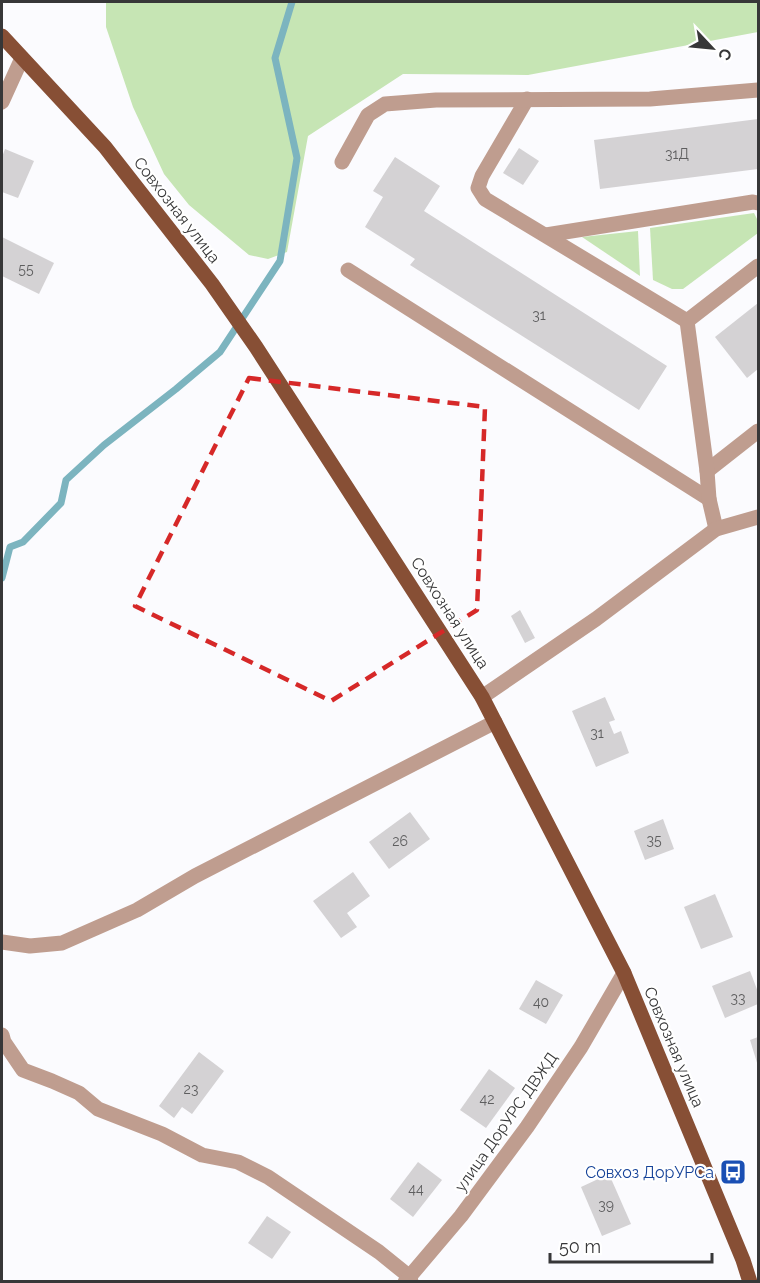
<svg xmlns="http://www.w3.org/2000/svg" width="760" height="1283" font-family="Raleway,sans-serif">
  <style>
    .green { fill: #c6e5b4 }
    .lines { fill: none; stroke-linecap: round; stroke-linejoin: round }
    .stream { stroke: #7cb4bf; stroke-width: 7 }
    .building { fill: #d4d2d4 }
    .minor { stroke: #bf9d8f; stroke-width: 15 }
    .major { stroke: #874f35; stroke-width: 15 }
    .marked { fill: none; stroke: #d62828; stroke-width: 4.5; stroke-dasharray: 12 8; stroke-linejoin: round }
    .labels { text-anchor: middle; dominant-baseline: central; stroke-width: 4.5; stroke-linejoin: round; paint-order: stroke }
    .number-label { font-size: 14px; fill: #5e5e5f }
    .street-label { font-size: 16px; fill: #373738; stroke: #fff }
    .transit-label { font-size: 16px; fill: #164399; stroke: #fff; text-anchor: end }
  </style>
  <rect width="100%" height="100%" fill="#fbfbfe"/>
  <g class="green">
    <polygon points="106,2 758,2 758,32 528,75 403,74 308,136 287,252 268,259 249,255 189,205 164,174 133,107 106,27"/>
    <polygon points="754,213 758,221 758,233 683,289 672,289 653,280 650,228"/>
    <polygon points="638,231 640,276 582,237"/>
  </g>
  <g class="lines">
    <polyline class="stream" points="2,578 10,547 23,542 61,503 66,480 104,445 176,389 220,352 280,261 297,158 275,58 292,2"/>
  </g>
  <g class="building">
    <polygon points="758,119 758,169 600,189 594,140"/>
    <polygon points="519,148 539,161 523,185 503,173"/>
    <polygon points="5,149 34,161 18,198 2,192 2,157"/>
    <polygon points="395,157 440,186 424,211 667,366 639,410 410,265 415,259 365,227 383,197 373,191"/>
    <polygon points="2,237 54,263 39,294 2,276"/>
    <polygon points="758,303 758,369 747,378 715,337"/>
    <polygon points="520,610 535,638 525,643 511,616"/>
    <polygon points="605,697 615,720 609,722 614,734 621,731 629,753 596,767 572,711"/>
    <polygon points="410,812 430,839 389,869 369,842"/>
    <polygon points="663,819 674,849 645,860 634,831"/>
    <polygon points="353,872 370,896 347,913 357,927 341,938 313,901"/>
    <polygon points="715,894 733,937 701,949 684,907"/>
    <polygon points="750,971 758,992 758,1004 725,1018 712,986"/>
    <polygon points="536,980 563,995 546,1024 519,1009"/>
    <polygon points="758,1037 758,1066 750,1040"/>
    <polygon points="199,1052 224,1071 192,1114 182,1107 174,1118 159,1106"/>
    <polygon points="489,1069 515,1088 486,1128 460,1110"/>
    <polygon points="418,1162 442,1180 413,1217 390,1199"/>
    <polygon points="609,1174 631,1224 602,1236 581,1187"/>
    <polygon points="267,1216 291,1232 272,1259 248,1243"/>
  </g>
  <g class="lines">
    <g class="minor">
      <polyline points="527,99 482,176 478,188 485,199 687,321"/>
      <polyline points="2,102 22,58"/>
      <polyline points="342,162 368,115 385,104 436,100 650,99 758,90"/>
      <polyline points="546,235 753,202 758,203"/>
      <polyline points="348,270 709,499"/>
      <polyline points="707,471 758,431"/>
      <polyline points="716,529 709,499 707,471 687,321 758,266"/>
      <polyline points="482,697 596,619 716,529 758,517"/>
      <polyline points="2,942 30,946 62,943 137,910 195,876 495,722"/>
      <polyline points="2,1035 4,1042 23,1070 52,1081 79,1093 98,1109 162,1134 202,1155 238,1162 268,1177 379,1252 410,1277 411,1282"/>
      <polyline points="405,1282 461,1216 527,1127 581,1047 624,973"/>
    </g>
    <polyline class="major" points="2,36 105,147 212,284 256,347 482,697 624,973 743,1260 750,1282"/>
  </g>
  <path class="marked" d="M249,378L485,407L477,610L331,701L135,606Z"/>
  <defs>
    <symbol id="bus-square" viewBox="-11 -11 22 22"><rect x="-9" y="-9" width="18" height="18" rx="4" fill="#1a4fb4" stroke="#fff"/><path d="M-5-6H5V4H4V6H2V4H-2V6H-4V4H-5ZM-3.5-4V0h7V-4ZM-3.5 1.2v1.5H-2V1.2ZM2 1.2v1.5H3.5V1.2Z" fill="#fff"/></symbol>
  </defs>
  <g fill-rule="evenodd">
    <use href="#bus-square" x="718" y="1157" width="30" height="30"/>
  </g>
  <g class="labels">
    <g class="number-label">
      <text x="677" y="154">31Д</text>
      <text x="26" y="269">55</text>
      <text x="539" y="315">31</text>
      <text x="597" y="733">31</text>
      <text x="654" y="840">35</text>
      <text x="400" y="841">26</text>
      <text x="738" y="998">33</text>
      <text x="541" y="1002">40</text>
      <text x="191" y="1089">23</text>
      <text x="487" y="1099">42</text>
      <text x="416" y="1189">44</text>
      <text x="606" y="1205">39</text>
    </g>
    <g class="street-label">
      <text transform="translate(177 210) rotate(52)">Совхозная улица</text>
      <text transform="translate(450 613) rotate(57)">Совхозная улица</text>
      <text transform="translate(674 1047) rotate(67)">Совхозная улица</text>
      <text transform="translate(506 1122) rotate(-55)">улица ДорУРС ДВЖД</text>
    </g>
    <g class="transit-label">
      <text x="714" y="1172">Совхоз ДорУPCа</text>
    </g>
  </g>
  <rect width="760" height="1283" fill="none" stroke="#373738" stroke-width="6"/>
  <g transform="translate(712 48) rotate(116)" stroke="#ffffff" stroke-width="4.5" paint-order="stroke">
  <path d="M0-4.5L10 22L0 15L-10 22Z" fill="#373738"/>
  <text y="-9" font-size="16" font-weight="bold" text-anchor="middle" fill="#373738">С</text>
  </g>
  <path d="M550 1253v9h162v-9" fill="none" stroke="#373738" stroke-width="3"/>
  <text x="559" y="1253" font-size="18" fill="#373738" stroke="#ffffff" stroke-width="4.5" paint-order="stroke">50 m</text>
</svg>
